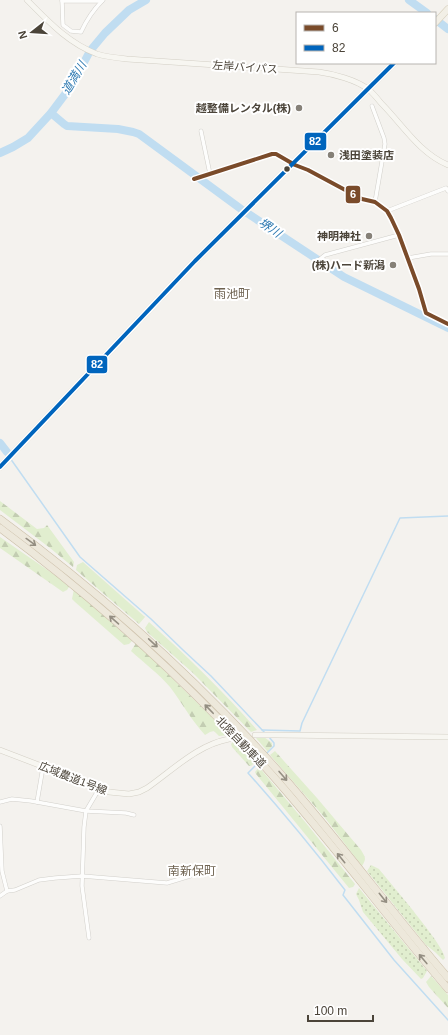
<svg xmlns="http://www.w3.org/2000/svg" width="448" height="1035" font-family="Helvetica,'Noto Sans JP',sans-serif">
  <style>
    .grass { fill: url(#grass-dots) }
    .forest { fill: url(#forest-firs) }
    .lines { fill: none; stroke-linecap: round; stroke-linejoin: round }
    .stream { stroke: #c0ddf1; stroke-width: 1.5 }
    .river { stroke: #c0ddf1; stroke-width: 8 }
    .street-casing { stroke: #d2d0cb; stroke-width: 4.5 }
    .secondary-casing { stroke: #d3cfc5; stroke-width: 6 }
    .primary-casing { stroke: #d6cebb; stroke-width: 7 }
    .highway-casing { stroke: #ccbfa9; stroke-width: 8 }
    .street { stroke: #fdfdfc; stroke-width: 3.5 }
    .secondary { stroke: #f7f6f1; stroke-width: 5 }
    .primary { stroke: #f2efe6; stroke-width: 6 }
    .highway { stroke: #ede8db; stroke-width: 7 }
    .bus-1-casing { stroke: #fff; stroke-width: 7 }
    .bus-2-casing { stroke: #fff; stroke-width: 7 }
    .bus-1 { stroke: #7a4b2a; stroke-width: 4 }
    .bus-2 { stroke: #0065bd; stroke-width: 4 }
    .oneway { stroke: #948e82 }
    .poi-dot { fill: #868178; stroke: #fff; stroke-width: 1.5 }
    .bus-dot { fill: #4b4439; stroke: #fff; stroke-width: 1.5 }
    .labels { text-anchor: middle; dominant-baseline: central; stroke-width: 4; stroke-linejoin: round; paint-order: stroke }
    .street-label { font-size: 11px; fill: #4b4439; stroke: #fff }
    .poi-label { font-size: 11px; font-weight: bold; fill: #4b4439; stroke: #fff; text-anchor: end }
    .water-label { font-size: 12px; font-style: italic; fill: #2e7ab2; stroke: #fff }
    .neighbourhood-label { font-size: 12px; fill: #6e6250; stroke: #fff }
    .line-badge { stroke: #fff; stroke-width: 1.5 }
    .badge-label { font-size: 11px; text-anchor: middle; font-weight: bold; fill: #fff }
  </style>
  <defs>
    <pattern id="grass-dots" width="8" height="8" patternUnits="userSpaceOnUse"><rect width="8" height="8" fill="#e1eecf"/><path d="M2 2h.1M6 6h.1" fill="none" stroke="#c3cdb2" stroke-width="1.8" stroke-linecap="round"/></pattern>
    <pattern id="forest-firs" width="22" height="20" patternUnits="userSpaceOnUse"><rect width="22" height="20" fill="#e1eecf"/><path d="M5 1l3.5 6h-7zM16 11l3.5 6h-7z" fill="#c3cdb2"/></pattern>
  </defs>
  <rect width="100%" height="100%" fill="#f4f2ee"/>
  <g class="grass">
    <path d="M371,865L379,869C390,883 444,945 445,958L443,960L435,952L426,945L367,871Z"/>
    <polygon points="359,888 427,971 423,978 421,979 402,959 363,912 359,900 356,894"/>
  </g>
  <g class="forest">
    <polygon points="0,501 37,529 44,528 47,525 74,562 73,567 50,548 0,510"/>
    <polygon points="0,537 59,578 69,587 67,590 63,592 0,548"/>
    <polygon points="83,562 145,617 139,624 76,570 77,565"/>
    <polygon points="74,589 132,641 129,644 124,645 75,602 72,599"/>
    <path d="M149,622C187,656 224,692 257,730L251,732L193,673L147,632L145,628Z"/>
    <path d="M136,643L226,731L228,735L219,736L214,731L210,732L205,735C192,721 182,703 170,687C159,674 144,663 131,651Z"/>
    <polygon points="264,737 272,743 272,746 268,752 256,738"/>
    <polygon points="234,741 236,741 255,762 251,766 249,766 232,747 231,744"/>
    <path d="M275,751L317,798L361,850C365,857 367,858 362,866L325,818L270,755Z"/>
    <polygon points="259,767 306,823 355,884 353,887 349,888 256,774 255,772"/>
    <polygon points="431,976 448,995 448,1008 429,987 426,982"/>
  </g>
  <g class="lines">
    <g class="stream">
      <polyline points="10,458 80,557 151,619 183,650 211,676 265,733"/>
      <polyline points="262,730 300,731 302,723 400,518 448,516"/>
      <polyline points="266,754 274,746 274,743 269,737"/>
      <path d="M258,763L248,773C282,811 314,850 345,890L343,895L394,960L448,1020"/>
    </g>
    <g class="river">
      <polyline points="409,0 427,13"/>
      <polyline points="435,19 448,29"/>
      <polyline points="51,113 64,124 67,126 118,129 133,132 139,134 241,209 344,277 448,328"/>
      <polyline points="0,153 13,147 28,138 51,113 72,85 90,51 105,33 129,10 146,0"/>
      <polyline points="0,443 7,452"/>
    </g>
    <defs>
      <g id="street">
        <path d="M62,0L63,25L71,31L81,32C87,19 93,10 103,0"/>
        <polyline points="62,1 102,1"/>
        <polyline points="372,106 384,138 385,144 375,202"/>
        <polyline points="201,131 210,174"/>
        <polyline points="194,179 272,154 276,154 295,165 308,170 362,199 375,202 387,211 391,218 399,235 419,289 426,313 448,324"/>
        <polyline points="387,211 446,188 448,191"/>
        <polyline points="408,258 431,254 448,254"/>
        <polyline points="317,264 320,259 325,255 399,235"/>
        <polyline points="0,802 12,799 31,801 86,811 126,813 134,815"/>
        <polyline points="37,802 43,767"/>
        <polyline points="0,826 2,871 7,891"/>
        <polyline points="0,896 7,891 15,890 39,880 55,878 82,876 167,883 190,876"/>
        <polyline points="89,938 82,886 84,827 86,811 99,789"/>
      </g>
      <g id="secondary">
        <path d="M27,0C48,21 68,43 97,54C107,57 117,58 127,59L319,72C334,74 356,80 368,89C373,93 377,98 381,103C402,124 419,153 448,165"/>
        <polyline points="255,735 276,735 448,737"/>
        <path d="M0,750L109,792L129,794L139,792L147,788C173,770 197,745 229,739"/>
      </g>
      <g id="primary">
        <polyline points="435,23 448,9"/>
        <polyline points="0,467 195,261 394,63"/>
      </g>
      <g id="highway">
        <path d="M0,519C102,594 196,678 280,773C338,839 391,911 448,978"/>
        <path d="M0,528C78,586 152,650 220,720C235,735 250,750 265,767C329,838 386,916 448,989"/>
      </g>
    </defs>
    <use href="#street" class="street-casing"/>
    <use href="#secondary" class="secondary-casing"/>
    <use href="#primary" class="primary-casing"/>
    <use href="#highway" class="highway-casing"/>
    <use href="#street" class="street"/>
    <use href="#secondary" class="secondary"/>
    <use href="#primary" class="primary"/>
    <use href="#highway" class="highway"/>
    <defs>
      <polyline id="bus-1" points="194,179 272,154 276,154 295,165 308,170 362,199 375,202 387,211 391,218 399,235 419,289 426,313 448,324"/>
      <polyline id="bus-2" points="0,467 195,261 394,63"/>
    </defs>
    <use href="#bus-1" class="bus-1-casing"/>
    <use href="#bus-2" class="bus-2-casing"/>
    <use href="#bus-1" class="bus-1"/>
    <use href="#bus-2" class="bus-2"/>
  </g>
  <defs><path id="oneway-shaft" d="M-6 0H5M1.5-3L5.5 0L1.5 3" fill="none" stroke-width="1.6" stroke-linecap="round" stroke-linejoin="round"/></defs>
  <g class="oneway">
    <use href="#oneway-shaft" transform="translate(31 542) rotate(36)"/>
    <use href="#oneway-shaft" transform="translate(114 620) rotate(-139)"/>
    <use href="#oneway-shaft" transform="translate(153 643) rotate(43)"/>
    <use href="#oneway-shaft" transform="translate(209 709) rotate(-134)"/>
    <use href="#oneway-shaft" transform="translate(283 776) rotate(49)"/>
    <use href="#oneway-shaft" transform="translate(341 858) rotate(-129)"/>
    <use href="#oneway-shaft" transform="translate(383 898) rotate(51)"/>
    <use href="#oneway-shaft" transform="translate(423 959) rotate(-130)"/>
  </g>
  <g class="poi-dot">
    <circle cx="299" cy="108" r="4"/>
    <circle cx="331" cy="155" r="4"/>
    <circle cx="369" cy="236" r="4"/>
    <circle cx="393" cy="265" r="4"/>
  </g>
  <circle class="bus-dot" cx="287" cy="169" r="3.5"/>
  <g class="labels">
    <g class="street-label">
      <text transform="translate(245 67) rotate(4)">左岸バイパス</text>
      <text transform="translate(241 742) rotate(46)">北陸自動車道</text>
      <text transform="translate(73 778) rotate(21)">広域農道1号線</text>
    </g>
    <g class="poi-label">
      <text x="291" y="108">越整備レンタル(株)</text>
      <text x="339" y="155" text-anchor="start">浅田塗装店</text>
      <text x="361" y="236">神明神社</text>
      <text x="385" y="265">(株)ハード新潟</text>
    </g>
    <g class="water-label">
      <text transform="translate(74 78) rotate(-59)">道満川</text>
      <text transform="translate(270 228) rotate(34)">堺川</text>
    </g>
    <g class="neighbourhood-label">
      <text x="232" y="294">雨池町</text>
      <text x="192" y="871">南新保町</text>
    </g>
  </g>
  <g class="line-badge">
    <rect x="304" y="132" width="23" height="19" rx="4" fill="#0065bd"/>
    <rect x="345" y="185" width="16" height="19" rx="4" fill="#7a4b2a"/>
    <rect x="86" y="355" width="22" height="19" rx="4" fill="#0065bd"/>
  </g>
  <g class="badge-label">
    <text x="315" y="145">82</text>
    <text x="353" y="198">6</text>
    <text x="97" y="368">82</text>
  </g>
  <rect x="296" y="12" width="140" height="52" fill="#ffffff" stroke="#b7b4b0"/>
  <rect x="304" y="25" width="20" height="6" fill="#7a4b2a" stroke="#b7b4b0"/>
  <text x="332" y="32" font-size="12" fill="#4b4439">6</text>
  <rect x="304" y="45" width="20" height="6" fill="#0065bd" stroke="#b7b4b0"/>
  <text x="332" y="52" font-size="12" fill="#4b4439">82</text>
  <g transform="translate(32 32) rotate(253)" stroke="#ffffff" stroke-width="3" paint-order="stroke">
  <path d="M0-3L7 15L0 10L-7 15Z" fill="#4b4439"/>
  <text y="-6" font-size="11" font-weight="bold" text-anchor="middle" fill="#4b4439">N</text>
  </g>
  <path d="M308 1015v6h65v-6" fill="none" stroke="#4b4439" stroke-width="2"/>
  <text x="314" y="1015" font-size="12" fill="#4b4439" stroke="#ffffff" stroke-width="3" paint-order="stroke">100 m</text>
</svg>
